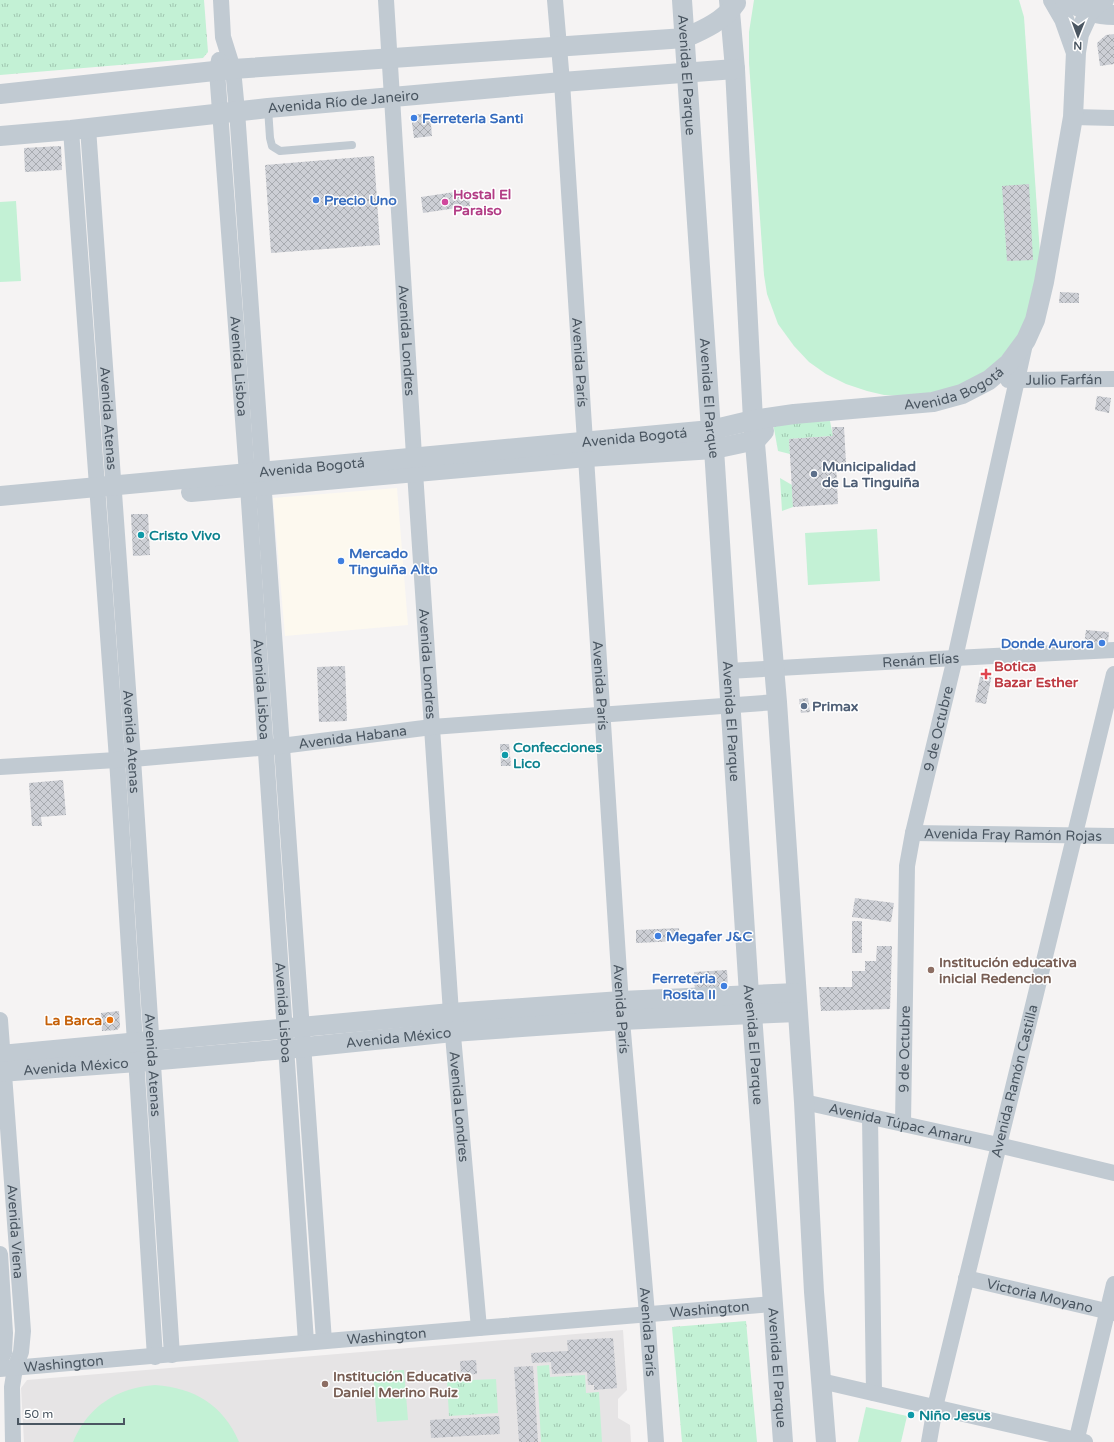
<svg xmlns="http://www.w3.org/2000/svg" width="1114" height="1442" font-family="'Varela Round',sans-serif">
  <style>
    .commercial { fill: #fdf9ef }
    .education { fill: #e6e4e5 }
    .grass { fill: #c3f1d5 }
    .park { fill: url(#park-tufts) }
    .building { fill: url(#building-cross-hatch) }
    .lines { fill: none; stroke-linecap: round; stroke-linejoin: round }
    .service { stroke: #c1cad2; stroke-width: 8 }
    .minor { stroke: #c1cad2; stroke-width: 16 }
    .tertiary { stroke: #c1cad2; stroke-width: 20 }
    .shop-dot { fill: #3f7fe0; stroke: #fff; stroke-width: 1.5 }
    .hotel-dot { fill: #d1479c; stroke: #fff; stroke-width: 1.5 }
    .service-dot { fill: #5c6f8a; stroke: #fff; stroke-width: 1.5 }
    .culture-dot { fill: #0f9aa8; stroke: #fff; stroke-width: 1.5 }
    .health-dot { fill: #e0444e; stroke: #fff; stroke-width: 1.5 }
    .education-dot { fill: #8d6e63; stroke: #fff; stroke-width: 1.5 }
    .food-dot { fill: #e8710a; stroke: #fff; stroke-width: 1.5 }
    .labels { text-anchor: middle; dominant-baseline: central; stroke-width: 3; stroke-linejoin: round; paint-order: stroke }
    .street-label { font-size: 14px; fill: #4a5661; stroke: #fff }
    .shop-label { font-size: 14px; font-weight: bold; fill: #366cbe; stroke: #fff; text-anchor: start }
    .hotel-label { font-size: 14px; font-weight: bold; fill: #b23c85; stroke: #fff; text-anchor: start }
    .service-label { font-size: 14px; font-weight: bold; fill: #4e5e75; stroke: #fff; text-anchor: start }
    .culture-label { font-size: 14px; font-weight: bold; fill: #0d838f; stroke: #fff; text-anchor: start }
    .health-label { font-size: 14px; font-weight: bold; fill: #be3a42; stroke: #fff; text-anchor: start }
    .education-label { font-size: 14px; font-weight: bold; fill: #785e54; stroke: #fff; text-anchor: start }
    .food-label { font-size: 14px; font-weight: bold; fill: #c56008; stroke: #fff; text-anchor: end }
  </style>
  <defs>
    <pattern id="park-tufts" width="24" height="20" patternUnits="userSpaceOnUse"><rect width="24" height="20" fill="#c3f1d5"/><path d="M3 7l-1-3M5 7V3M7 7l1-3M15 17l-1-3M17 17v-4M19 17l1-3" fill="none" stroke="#a0c6b0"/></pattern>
    <pattern id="building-cross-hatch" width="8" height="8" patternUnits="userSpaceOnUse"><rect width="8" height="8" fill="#cdcfd5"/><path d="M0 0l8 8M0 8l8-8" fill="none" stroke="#a8abb0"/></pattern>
  </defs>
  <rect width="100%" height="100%" fill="#f5f3f3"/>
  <polygon class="commercial" points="397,488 408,625 285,636 273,498"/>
  <polygon class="education" points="623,1330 627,1390 618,1399 618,1418 630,1425 631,1442 24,1442 21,1388 27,1380"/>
  <g class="grass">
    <polygon points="754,0 1019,0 1024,17 1040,254 1035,299 1017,340 992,367 961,385 941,391 922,394 900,396 884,395 867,391 846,384 826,374 809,362 794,346 778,324 767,294 764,275 749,63 749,32"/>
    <polygon points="16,201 21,281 0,282 0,202"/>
    <polygon points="877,529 880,581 808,585 805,533"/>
    <polygon points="404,1370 408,1420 377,1422 373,1372"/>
    <path d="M155,1385C195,1388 223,1405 239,1442H73C88,1406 117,1388 155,1385Z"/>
    <polygon points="866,1407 907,1416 901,1442 858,1442"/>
  </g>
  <g class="park">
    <polygon points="0,0 204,0 208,52 203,58 0,75"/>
    <polygon points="830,421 833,436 789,439 790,454 778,451 773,423"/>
    <polygon points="780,478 792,485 793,507 782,511"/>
    <polygon points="746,1321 757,1442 682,1442 672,1327"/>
    <polygon points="549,1365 550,1377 585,1375 586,1393 599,1392 602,1442 541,1442 537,1366"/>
    <polygon points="496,1379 498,1413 449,1416 447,1381"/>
  </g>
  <g class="building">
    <polygon points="1114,34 1114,64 1100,66 1097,43 1106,35"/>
    <polygon points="430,113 432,136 414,138 411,115"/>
    <polygon points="61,146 62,170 25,172 24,148"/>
    <polygon points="374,156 380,245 271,253 265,165"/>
    <polygon points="1029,184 1033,260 1007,261 1002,186"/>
    <polygon points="468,190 470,206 423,213 421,197"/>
    <polygon points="1060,292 1079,293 1079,303 1059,303"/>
    <polygon points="1097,396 1111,398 1109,413 1095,410"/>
    <polygon points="832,427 844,427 846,463 836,464 838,504 793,507 789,439 833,436"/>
    <polygon points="131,514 148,514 150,555 133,556"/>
    <polygon points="1086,630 1109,632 1108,642 1103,646 1084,645"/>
    <polygon points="345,666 347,721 319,722 317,667"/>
    <polygon points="981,672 992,674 986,704 975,702"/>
    <polygon points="808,698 810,712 801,713 799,699"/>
    <polygon points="500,744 509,744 511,766 501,766"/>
    <polygon points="63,780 66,815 41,817 42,826 32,826 29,783"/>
    <polygon points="855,898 894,903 891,922 852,917"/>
    <rect x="852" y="921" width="10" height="32"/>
    <polygon points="679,928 680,941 636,943 636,930"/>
    <polygon points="877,946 892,946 890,1009 821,1011 819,987 852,987 852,971 865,971 865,961 876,961"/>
    <polygon points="727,970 728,988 695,993 694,972"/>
    <polygon points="119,1011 120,1027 117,1030 102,1031 101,1013"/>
    <polygon points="613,1338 617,1388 594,1390 594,1385 588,1385 587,1372 552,1374 551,1362 532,1363 531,1353 568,1351 567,1340"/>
    <polygon points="476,1360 477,1374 461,1375 460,1361"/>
    <polygon points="533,1366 538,1442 519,1442 514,1367"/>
    <polygon points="499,1416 500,1434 431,1438 430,1420"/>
  </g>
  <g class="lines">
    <polyline class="service" points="268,108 270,138 272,146 280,151 352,145"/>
    <g class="minor">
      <polyline points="221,0 223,37 233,69 237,111 324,1341"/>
      <path id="s1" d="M386,0L415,472L451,1013L479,1328"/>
      <path id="s2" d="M555,0L562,82L622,1020L647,1314L656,1442"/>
      <path id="s3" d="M219,60L217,71L248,487L306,1342"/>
      <polyline points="1073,117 1114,118"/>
      <path id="s4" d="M88,128L133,759L172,1355"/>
      <polyline points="71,130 117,759 155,1357"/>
      <path id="s5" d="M1008,380L1114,379"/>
      <path id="s6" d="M728,671L955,658L1114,650"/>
      <path id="s7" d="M0,767L133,759L281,746L432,727L777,702"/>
      <path id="s8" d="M913,833L1114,836"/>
      <path id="s9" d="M0,1020L23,1331L21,1352L15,1368L12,1387L13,1442"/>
      <path id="s10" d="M804,1102L998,1145L1114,1173"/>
      <polyline points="870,1117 874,1393"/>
      <path id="s11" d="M903,1124L907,866L913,833L955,658L1025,344"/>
      <polyline points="0,1254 5,1333 4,1353 0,1361"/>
      <path id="s12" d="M966,1278L1114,1313"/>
      <path id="s13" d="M0,1369L479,1328L772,1304"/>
      <polyline points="821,1381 1085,1442"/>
      <path id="s14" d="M929,1442L935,1407C993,1162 1055,918 1114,674"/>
      <polyline points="1076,1442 1114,1284"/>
    </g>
    <g class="tertiary">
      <path id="s15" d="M682,0L711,430L714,449L749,994L752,1014L783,1442"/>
      <polyline points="729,0 735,69 753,420 777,702 804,1102 814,1292 826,1442"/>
      <polyline points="1053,0 1064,19 1075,50"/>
      <path d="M1065,0C1083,9 1094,15 1114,15"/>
      <path d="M0,94L233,69L685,38C703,30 724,21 736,3"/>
      <path id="s16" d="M0,136L71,130L268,108L562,82L735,69"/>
      <polyline points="191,492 587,457 714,449 756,440 764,431"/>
      <path id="s17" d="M0,496L711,430L753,420L794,414L933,402L962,394L989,380L1009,363L1026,340L1035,320L1044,282L1073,117L1076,52L1079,34L1089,12L1099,2L1104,0"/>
      <polyline points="0,1055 451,1013 621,1001 796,993"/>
      <path id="s18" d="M0,1072L137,1062L286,1049L453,1032L622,1020L797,1012"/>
    </g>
  </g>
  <g class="shop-dot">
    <circle cx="414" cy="118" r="4"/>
    <circle cx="316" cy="200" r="4"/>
    <circle cx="341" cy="561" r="4"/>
    <circle cx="1102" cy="643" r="4"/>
    <circle cx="658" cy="936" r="4"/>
    <circle cx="724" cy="986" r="4"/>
  </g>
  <circle class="hotel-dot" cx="445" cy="202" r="4"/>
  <g class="service-dot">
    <circle cx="814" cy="474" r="4"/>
    <circle cx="804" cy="706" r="4"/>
  </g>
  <g class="culture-dot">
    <circle cx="141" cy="535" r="4"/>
    <circle cx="505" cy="755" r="4"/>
    <circle cx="911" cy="1415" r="4"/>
  </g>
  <path class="health-dot" d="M984 668h4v4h4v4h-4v4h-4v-4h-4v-4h4z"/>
  <g class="education-dot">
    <circle cx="931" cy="970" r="4"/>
    <circle cx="325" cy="1384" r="4"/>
  </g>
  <circle class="food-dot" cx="110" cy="1020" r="4"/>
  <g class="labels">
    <g class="street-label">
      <text stroke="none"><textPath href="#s15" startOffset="75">Avenida El Parque</textPath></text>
      <text stroke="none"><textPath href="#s16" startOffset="345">Avenida Río de Janeiro</textPath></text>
      <text stroke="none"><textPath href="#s1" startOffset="341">Avenida Londres</textPath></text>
      <text stroke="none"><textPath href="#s2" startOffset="363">Avenida París</textPath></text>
      <text stroke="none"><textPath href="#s3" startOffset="307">Avenida Lisboa</textPath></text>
      <text stroke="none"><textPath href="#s5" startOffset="56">Julio Farfán</textPath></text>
      <text stroke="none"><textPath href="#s17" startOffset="962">Avenida Bogotá</textPath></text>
      <text stroke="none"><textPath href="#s15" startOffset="399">Avenida El Parque</textPath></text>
      <text stroke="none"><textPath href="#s4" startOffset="291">Avenida Atenas</textPath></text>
      <text stroke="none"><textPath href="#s17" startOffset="637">Avenida Bogotá</textPath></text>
      <text stroke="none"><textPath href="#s17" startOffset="313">Avenida Bogotá</textPath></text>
      <text stroke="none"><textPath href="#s6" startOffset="193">Renán Elías</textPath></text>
      <text stroke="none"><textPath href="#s1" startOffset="665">Avenida Londres</textPath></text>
      <text stroke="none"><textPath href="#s2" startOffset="687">Avenida París</textPath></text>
      <text stroke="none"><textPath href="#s3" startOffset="631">Avenida Lisboa</textPath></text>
      <text stroke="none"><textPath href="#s15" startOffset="723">Avenida El Parque</textPath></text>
      <text stroke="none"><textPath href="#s11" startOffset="399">9 de Octubre</textPath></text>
      <text stroke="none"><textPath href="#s7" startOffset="354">Avenida Habana</textPath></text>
      <text stroke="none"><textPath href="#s4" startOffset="615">Avenida Atenas</textPath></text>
      <text stroke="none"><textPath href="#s8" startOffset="100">Avenida Fray Ramón Rojas</textPath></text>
      <text stroke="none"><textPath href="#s2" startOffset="1011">Avenida París</textPath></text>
      <text stroke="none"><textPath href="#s3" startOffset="955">Avenida Lisboa</textPath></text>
      <text stroke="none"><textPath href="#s18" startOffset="400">Avenida México</textPath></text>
      <text stroke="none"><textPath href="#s15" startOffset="1047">Avenida El Parque</textPath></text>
      <text stroke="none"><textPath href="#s11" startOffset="75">9 de Octubre</textPath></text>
      <text stroke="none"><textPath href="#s4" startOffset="939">Avenida Atenas</textPath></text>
      <text stroke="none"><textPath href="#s18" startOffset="76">Avenida México</textPath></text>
      <text stroke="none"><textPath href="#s14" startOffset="371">Avenida Ramón Castilla</textPath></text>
      <text stroke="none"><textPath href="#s1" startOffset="1109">Avenida Londres</textPath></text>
      <text stroke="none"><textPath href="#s10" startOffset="99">Avenida Túpac Amaru</textPath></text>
      <text stroke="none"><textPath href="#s9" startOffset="212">Avenida Viena</textPath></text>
      <text stroke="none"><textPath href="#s12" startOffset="76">Victoria Moyano</textPath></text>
      <text stroke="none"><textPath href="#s13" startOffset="712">Washington</textPath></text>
      <text stroke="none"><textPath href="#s2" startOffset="1335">Avenida París</textPath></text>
      <text stroke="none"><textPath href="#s13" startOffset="388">Washington</textPath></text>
      <text stroke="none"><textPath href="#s13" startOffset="64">Washington</textPath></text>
      <text stroke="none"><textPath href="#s15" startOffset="1371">Avenida El Parque</textPath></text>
    </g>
    <g class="shop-label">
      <text x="422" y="118">Ferreteria Santi</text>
      <text x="324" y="200">Precio Uno</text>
      <text x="349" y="553">Mercado<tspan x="349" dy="16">Tinguiña Alto</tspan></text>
      <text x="1094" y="643" text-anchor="end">Donde Aurora</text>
      <text x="666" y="936">Megafer J&amp;C</text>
      <text x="716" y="978" text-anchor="end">Ferreteria<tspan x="716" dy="16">Rosita II</tspan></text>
    </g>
    <g class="hotel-label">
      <text x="453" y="194">Hostal El<tspan x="453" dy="16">Paraiso</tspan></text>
    </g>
    <g class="service-label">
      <text x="822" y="466">Municipalidad<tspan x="822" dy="16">de La Tinguiña</tspan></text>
      <text x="812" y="706">Primax</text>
    </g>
    <g class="culture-label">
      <text x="149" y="535">Cristo Vivo</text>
      <text x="513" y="747">Confecciones<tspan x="513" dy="16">Lico</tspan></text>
      <text x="919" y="1415">Niño Jesus</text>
    </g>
    <g class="health-label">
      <text x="994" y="666">Botica<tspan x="994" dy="16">Bazar Esther</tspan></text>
    </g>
    <g class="education-label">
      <text x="939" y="962">Institución educativa<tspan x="939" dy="16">inicial Redencion</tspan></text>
      <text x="333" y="1376">Institución Educativa<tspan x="333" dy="16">Daniel Merino Ruiz</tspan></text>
    </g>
    <g class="food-label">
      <text x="102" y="1020">La Barca</text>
    </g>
  </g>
  <g transform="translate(1078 36) rotate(181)" stroke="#ffffff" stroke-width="3" paint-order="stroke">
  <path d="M0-3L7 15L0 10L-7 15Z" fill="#4a5661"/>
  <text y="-6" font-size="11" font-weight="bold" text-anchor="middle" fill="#4a5661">N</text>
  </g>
  <path d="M18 1418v6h106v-6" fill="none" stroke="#4a5661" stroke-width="2"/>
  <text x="24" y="1418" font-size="12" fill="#4a5661" stroke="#ffffff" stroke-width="3" paint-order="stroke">50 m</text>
</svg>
